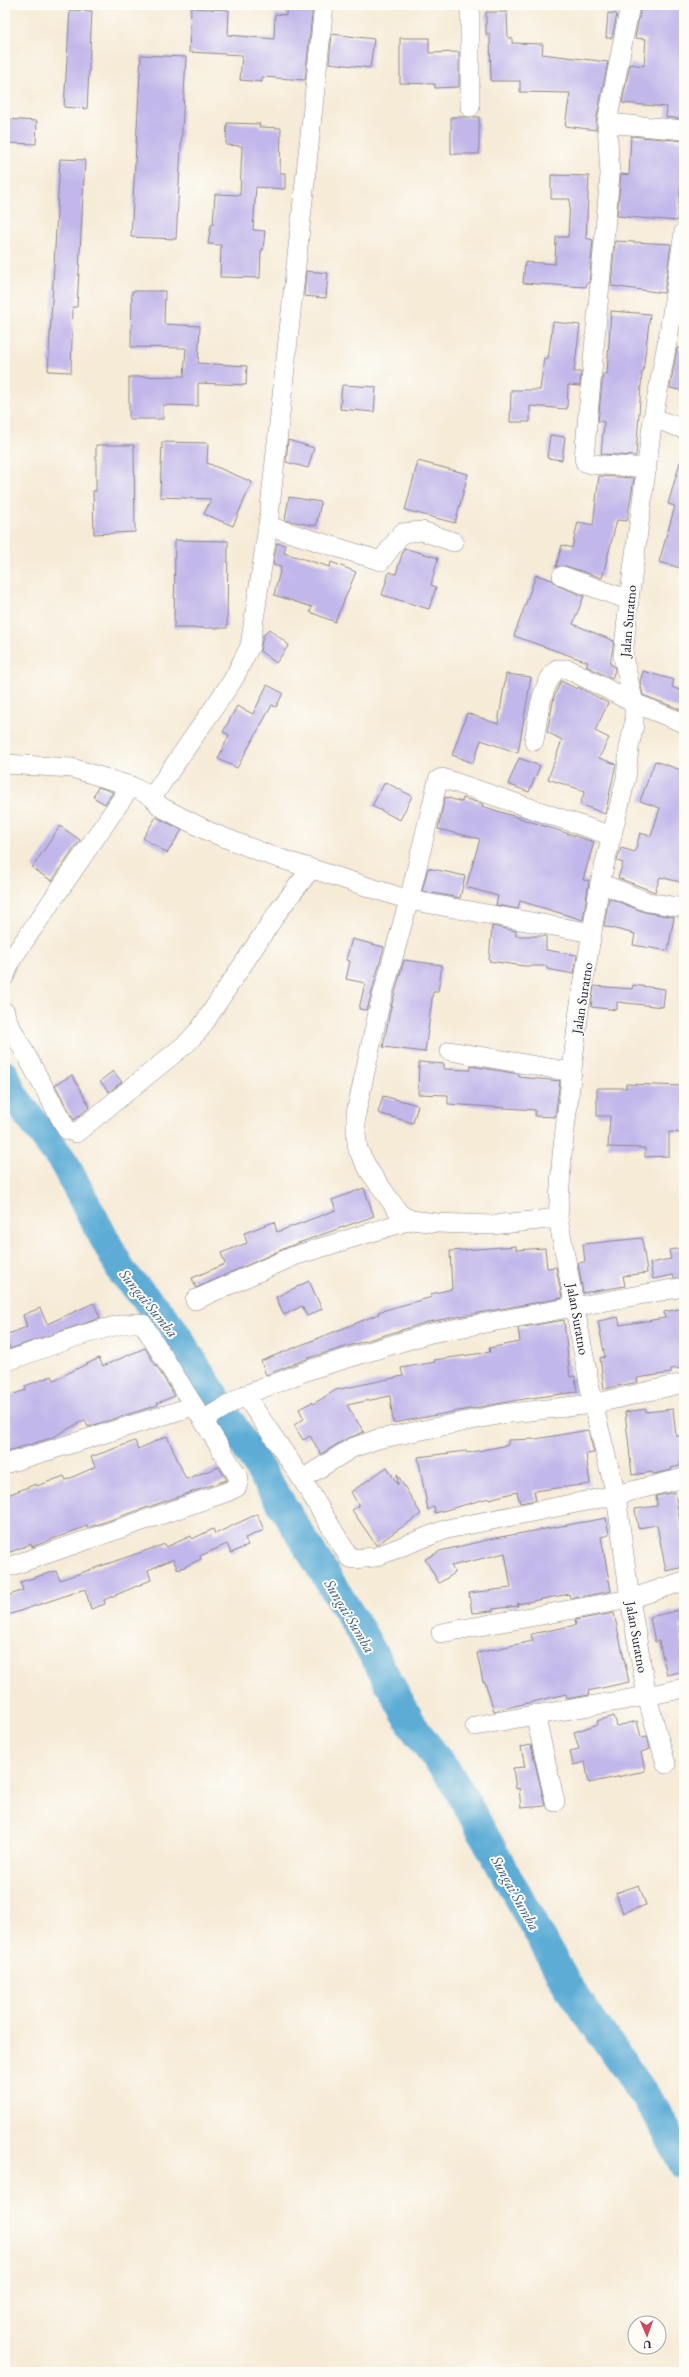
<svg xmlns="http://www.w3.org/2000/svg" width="689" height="2377" font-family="'EB Garamond',serif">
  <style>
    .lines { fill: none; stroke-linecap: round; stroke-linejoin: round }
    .river { stroke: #5bacd6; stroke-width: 30 }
    .building { fill: #c2b7ea }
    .minor-casing { stroke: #8c8689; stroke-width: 20 }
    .minor { stroke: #fff; stroke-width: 19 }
    .labels { text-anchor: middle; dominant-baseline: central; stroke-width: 4; stroke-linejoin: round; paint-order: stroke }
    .street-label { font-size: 14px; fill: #22223b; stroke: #fdfcf7 }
    .water-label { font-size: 15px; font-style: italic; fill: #395979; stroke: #fdfcf7 }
  </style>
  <rect width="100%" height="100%" fill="#fdfcf7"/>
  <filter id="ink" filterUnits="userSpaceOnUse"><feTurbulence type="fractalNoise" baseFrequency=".025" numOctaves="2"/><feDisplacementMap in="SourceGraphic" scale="8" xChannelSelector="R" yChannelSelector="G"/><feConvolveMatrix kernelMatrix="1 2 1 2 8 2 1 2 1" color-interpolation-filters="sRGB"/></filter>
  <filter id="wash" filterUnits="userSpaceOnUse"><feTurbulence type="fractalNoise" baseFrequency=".012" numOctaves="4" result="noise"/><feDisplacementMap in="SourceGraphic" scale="16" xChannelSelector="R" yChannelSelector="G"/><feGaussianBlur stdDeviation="0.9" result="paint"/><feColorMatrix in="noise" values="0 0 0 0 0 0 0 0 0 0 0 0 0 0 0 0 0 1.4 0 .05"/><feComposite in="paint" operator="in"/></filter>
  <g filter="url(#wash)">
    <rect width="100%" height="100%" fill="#f6ebd7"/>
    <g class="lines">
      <polyline class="river" points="5,1075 13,1095 63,1161 122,1272 170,1325 361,1632 414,1728 455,1783 567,1985 656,2111 684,2165"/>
    </g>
    <g id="blocks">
      <g class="building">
        <polygon points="287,5 313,5 305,80 262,77 262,82 240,80 242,55 189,52 191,8 229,10 228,35 274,39 275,14 286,15"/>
        <polygon points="651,5 684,7 684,119 666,117 667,107 622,103 630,64 644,66 646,39 635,38 641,7 651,8"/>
        <polygon points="70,10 92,11 87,109 64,107"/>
        <polygon points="486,12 507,12 508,38 512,38 512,43 543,44 542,54 608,62 596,121 596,130 565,126 570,93 520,92 520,81 491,81 490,34 486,34"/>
        <polygon points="608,13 617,14 612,38 606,38"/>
        <polygon points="332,34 374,39 370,68 329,63"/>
        <polygon points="400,38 429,38 429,53 459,52 459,87 435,88 435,84 400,83"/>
        <polygon points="141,55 186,57 176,239 131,237"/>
        <rect x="451" y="117" width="28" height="37"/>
        <polygon points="5,119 37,121 36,144 5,143"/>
        <polygon points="227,123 260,124 259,127 281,128 280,173 285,173 285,189 256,187 253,230 265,231 263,250 261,250 260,278 220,277 221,245 208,244 211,225 213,225 215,194 240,195 242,146 226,145"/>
        <polygon points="631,136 684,141 684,181 681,181 677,221 617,216 621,174 629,175"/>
        <polygon points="60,159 85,160 77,307 73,307 71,372 48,371"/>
        <polygon points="551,175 589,176 586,238 593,240 589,283 587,283 586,287 523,283 525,262 555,264 556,237 568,237 570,199 551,199"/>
        <polygon points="615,241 671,244 664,293 611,286"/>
        <polygon points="306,271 328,273 326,298 304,296"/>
        <polygon points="132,291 165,291 164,324 200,326 198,363 247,366 246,385 198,383 198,406 163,405 163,419 129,419 129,377 184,376 186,348 131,347"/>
        <polygon points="611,311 650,314 643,372 642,372 636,456 601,454 604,422 598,421 603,374 607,374"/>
        <polygon points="553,322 580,325 574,372 581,372 580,386 568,385 567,409 530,406 530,422 510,422 511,390 540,390 544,358 548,359"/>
        <polygon points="677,348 684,349 684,391 670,388"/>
        <polygon points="342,385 376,387 374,412 340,409"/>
        <polygon points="550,435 565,437 562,460 547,458"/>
        <polygon points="288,440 314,448 308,468 286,462"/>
        <polygon points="162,442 208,443 207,463 252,482 233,526 204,514 211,499 160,497"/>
        <polygon points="96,445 134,445 135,532 94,534 93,491 96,491"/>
        <polygon points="418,461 468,474 455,523 405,510"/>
        <polygon points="680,462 684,462 684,569 659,562 675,506 668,504"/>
        <polygon points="599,476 634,478 627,521 617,520 602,578 566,566 556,567 562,545 572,548 578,522 593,525"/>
        <polygon points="289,497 321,502 316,526 285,520"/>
        <polygon points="175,540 228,541 227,628 174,628"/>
        <polygon points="277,543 286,545 284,553 330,567 331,562 356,572 335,622 310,612 312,607 274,595 281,567 273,565"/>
        <polygon points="404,548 438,558 431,585 436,587 429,609 382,595 389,572 396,574"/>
        <polygon points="536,575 552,580 558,586 584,596 573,624 614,641 610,664 614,666 615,670 612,679 586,666 588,662 514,636"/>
        <polygon points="269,629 289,645 276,663 260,651 263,636"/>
        <polygon points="643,671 674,680 672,687 684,692 684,711 643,695 640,682"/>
        <polygon points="506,674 531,677 518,753 481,740 473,763 452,755 467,713 498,724"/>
        <polygon points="561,681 577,689 578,687 608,703 595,731 609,738 599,758 616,764 605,814 580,804 585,791 548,779 562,740 547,732 554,697"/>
        <polygon points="267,685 283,693 276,707 272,705 237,768 218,759 229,735 223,732 237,706 253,714"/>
        <polygon points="519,758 540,766 529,792 508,784"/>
        <polygon points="655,761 684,771 684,883 660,877 655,892 618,878 623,863 617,861 621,848 635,852 640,833 651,836 660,808 640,801"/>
        <polygon points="385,782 412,796 400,820 372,806"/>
        <polygon points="98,787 113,792 105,804 93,797"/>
        <polygon points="445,797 462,802 463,798 483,804 482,806 594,842 583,880 589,881 583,920 520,901 518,909 496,905 498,896 466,887 480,839 438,829"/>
        <polygon points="156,817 182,830 167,853 143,838"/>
        <polygon points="60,826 80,840 52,881 32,868"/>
        <polygon points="428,868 465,876 460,898 422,891"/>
        <polygon points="609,898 644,912 674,917 668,951 633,945 635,934 604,926"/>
        <polygon points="492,926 516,931 516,936 546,936 546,950 577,955 574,974 547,969 547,966 524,966 489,961"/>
        <polygon points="352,939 384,947 367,1010 359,1009 365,983 346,979 350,961 346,960"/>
        <polygon points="404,960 442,965 438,992 433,992 425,1052 383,1047 390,1011"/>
        <polygon points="633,985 665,989 663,1007 617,1002 617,1010 591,1007 594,986 632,989"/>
        <polygon points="419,1062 444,1064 444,1069 470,1070 471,1066 519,1074 519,1077 560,1081 555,1117 535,1116 535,1110 448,1104 448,1095 418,1094"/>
        <polygon points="113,1071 122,1082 109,1092 100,1081"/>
        <polygon points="72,1075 90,1107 74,1120 55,1085"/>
        <polygon points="626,1084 684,1086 684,1133 669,1132 669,1156 645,1157 645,1148 608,1147 610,1116 597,1116 597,1088 626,1088"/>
        <polygon points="383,1096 418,1105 413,1123 378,1113"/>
        <polygon points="364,1188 374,1216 290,1246 196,1288 192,1278 225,1264 221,1253 247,1243 244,1233 274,1222 277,1232 336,1210 332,1200"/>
        <polygon points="642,1238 647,1273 623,1276 625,1286 583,1293 578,1263 585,1262 583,1244"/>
        <polygon points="516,1246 516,1250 545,1248 547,1268 556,1267 562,1298 428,1322 309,1358 266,1375 261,1361 379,1314 378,1312 432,1297 431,1294 452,1289 450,1251"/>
        <polygon points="684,1248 684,1279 674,1278 673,1275 653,1279 650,1263 671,1259 669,1250"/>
        <polygon points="309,1281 322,1309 307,1316 302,1306 284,1315 276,1297"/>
        <polygon points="94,1303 100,1318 10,1349 5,1335 27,1327 23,1315 40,1308 47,1324"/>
        <polygon points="684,1308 684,1368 671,1369 671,1373 637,1378 638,1382 604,1389 600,1358 605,1357 598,1321 618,1317 620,1325 665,1318 664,1312"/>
        <polygon points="564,1320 570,1377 575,1376 577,1392 524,1399 393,1423 390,1396 347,1405 364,1432 346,1439 321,1454 310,1436 303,1440 294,1425 304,1419 299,1409 312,1402 313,1404 336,1390 403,1376 401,1368 435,1362 434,1360 490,1352 489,1348 520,1342 518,1328"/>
        <polygon points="145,1348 175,1396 157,1403 158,1405 88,1427 85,1420 51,1438 5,1452 5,1397 26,1390 25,1386 52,1376 54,1380 99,1358 103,1366"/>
        <polygon points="646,1409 646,1412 673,1409 676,1436 684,1435 684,1463 680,1463 680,1466 671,1468 672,1470 653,1474 652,1472 632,1475 625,1412"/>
        <polygon points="588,1430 594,1453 586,1454 590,1484 534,1491 536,1500 520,1503 517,1492 489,1499 489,1498 435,1513 434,1506 428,1510 418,1457 466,1451 467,1453 508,1445 508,1440 536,1439"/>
        <polygon points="167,1436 186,1479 219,1467 227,1480 87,1528 87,1526 32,1547 31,1544 5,1554 5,1496 36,1484 37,1486 64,1476 66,1480 95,1467 91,1457 135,1441 138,1449"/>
        <polygon points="387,1467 398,1485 397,1474 421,1514 376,1545 352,1510 359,1506 351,1492"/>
        <polygon points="675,1492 684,1547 684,1567 666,1571 657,1525 638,1528 635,1509 657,1506 656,1496"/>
        <polygon points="257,1514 264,1530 245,1538 248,1545 231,1553 227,1544 200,1556 201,1559 178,1570 173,1559 148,1570 151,1580 104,1600 105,1604 91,1609 85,1589 8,1615 5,1607 5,1597 23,1590 20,1582 56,1571 60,1580 165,1544 166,1547 191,1536 192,1539 213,1529 215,1534"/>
        <polygon points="606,1518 609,1535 601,1537 611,1591 570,1599 569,1594 517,1604 518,1606 493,1609 493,1611 472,1613 469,1593 511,1588 505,1553 451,1566 455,1573 439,1583 425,1559 440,1551 495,1538"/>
        <polygon points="684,1609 684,1625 680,1626 682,1636 680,1636 684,1656 684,1671 667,1675 659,1641 655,1642 650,1617"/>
        <polygon points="614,1613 629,1682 588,1691 589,1695 567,1699 566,1694 494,1711 485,1682 483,1682 477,1653 533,1641 531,1634 576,1625 575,1620"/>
        <polygon points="614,1716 617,1726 637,1721 641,1737 647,1736 650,1749 641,1752 645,1771 589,1783 585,1762 573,1765 570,1751 579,1749 574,1732 598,1724 597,1721"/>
        <polygon points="531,1745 545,1806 521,1808 519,1788 516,1789 513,1768 525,1767 521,1747"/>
        <polygon points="639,1885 646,1905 623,1913 616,1893"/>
      </g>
    </g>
  </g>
  <g filter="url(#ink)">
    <use href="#blocks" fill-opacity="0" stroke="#8c8689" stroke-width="1"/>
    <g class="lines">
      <defs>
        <g id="minor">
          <polyline points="470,5 470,107"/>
          <polyline points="607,123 630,5"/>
          <polyline points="653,418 684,429"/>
          <polyline points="647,468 590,464 585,462 584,458 610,175 607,123 684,130"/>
          <polyline points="268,526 381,561 402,533 422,531 454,542"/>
          <polyline points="562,576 629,600"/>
          <path d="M534,741C538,718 540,687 557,669H568L634,703L684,723"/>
          <polyline points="5,764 72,768 131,786 152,797 161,807 210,832 269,855 409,900 592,933"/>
          <polyline points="152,797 233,680 250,646 268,526 324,5"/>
          <polyline points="600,883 648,902 684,908"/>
          <polyline points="5,976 11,960 131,786"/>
          <polyline points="5,1012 6,1018 67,1130 76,1133 187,1043 200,1029 279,910 311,869"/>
          <polyline points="450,1051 572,1072"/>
          <polyline points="558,1218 492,1225 437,1223 411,1220 400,1214 370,1172 358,1150 356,1134 356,1113 379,1008 409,900 438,780 442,778 612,836"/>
          <polyline points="195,1300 294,1256 411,1220"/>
          <path d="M5,1362C30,1353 123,1317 143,1324L239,1478L237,1487L227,1492L11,1566"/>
          <polyline points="245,1395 302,1479 349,1557 353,1559 375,1557 447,1529 616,1495 684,1478"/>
          <polyline points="203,1420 245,1395 312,1369 431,1333 678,1288"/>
          <polyline points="5,1464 194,1406"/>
          <polyline points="302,1479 352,1448 378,1439 502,1414 593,1404 684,1383"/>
          <polyline points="441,1633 630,1599 684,1581"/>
          <polyline points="535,1714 555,1802"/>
          <path d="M475,1726C544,1712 615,1704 684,1688"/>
          <polyline points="666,1764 647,1697 630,1599 616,1495 593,1404 558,1218 562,1155 579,1010 600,883 626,778 629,748 634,724 634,703 623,657 629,600 653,418 670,327 684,232"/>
        </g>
      </defs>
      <use href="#minor" class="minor-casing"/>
      <use href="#minor" class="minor"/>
    </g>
  </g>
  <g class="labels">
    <g class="street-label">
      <text transform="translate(628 621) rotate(-85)">Jalan Suratno</text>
      <text transform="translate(582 998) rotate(-81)">Jalan Suratno</text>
      <text transform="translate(578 1319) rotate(80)">Jalan Suratno</text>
      <text transform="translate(637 1637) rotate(80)">Jalan Suratno</text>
    </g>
    <g class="water-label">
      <text transform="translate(149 1303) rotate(51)">Sungai Sumba</text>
      <text transform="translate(350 1616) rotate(59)">Sungai Sumba</text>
      <text transform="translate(516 1893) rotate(61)">Sungai Sumba</text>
    </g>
  </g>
  <rect width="689" height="2377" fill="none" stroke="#fdfcf7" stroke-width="20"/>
  <g transform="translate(647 2335) rotate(178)"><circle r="19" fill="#fdfcf7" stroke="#a5a5ac"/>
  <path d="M0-3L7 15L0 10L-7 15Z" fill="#d1495b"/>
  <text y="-6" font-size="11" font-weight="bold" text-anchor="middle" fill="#22223b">U</text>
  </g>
</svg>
